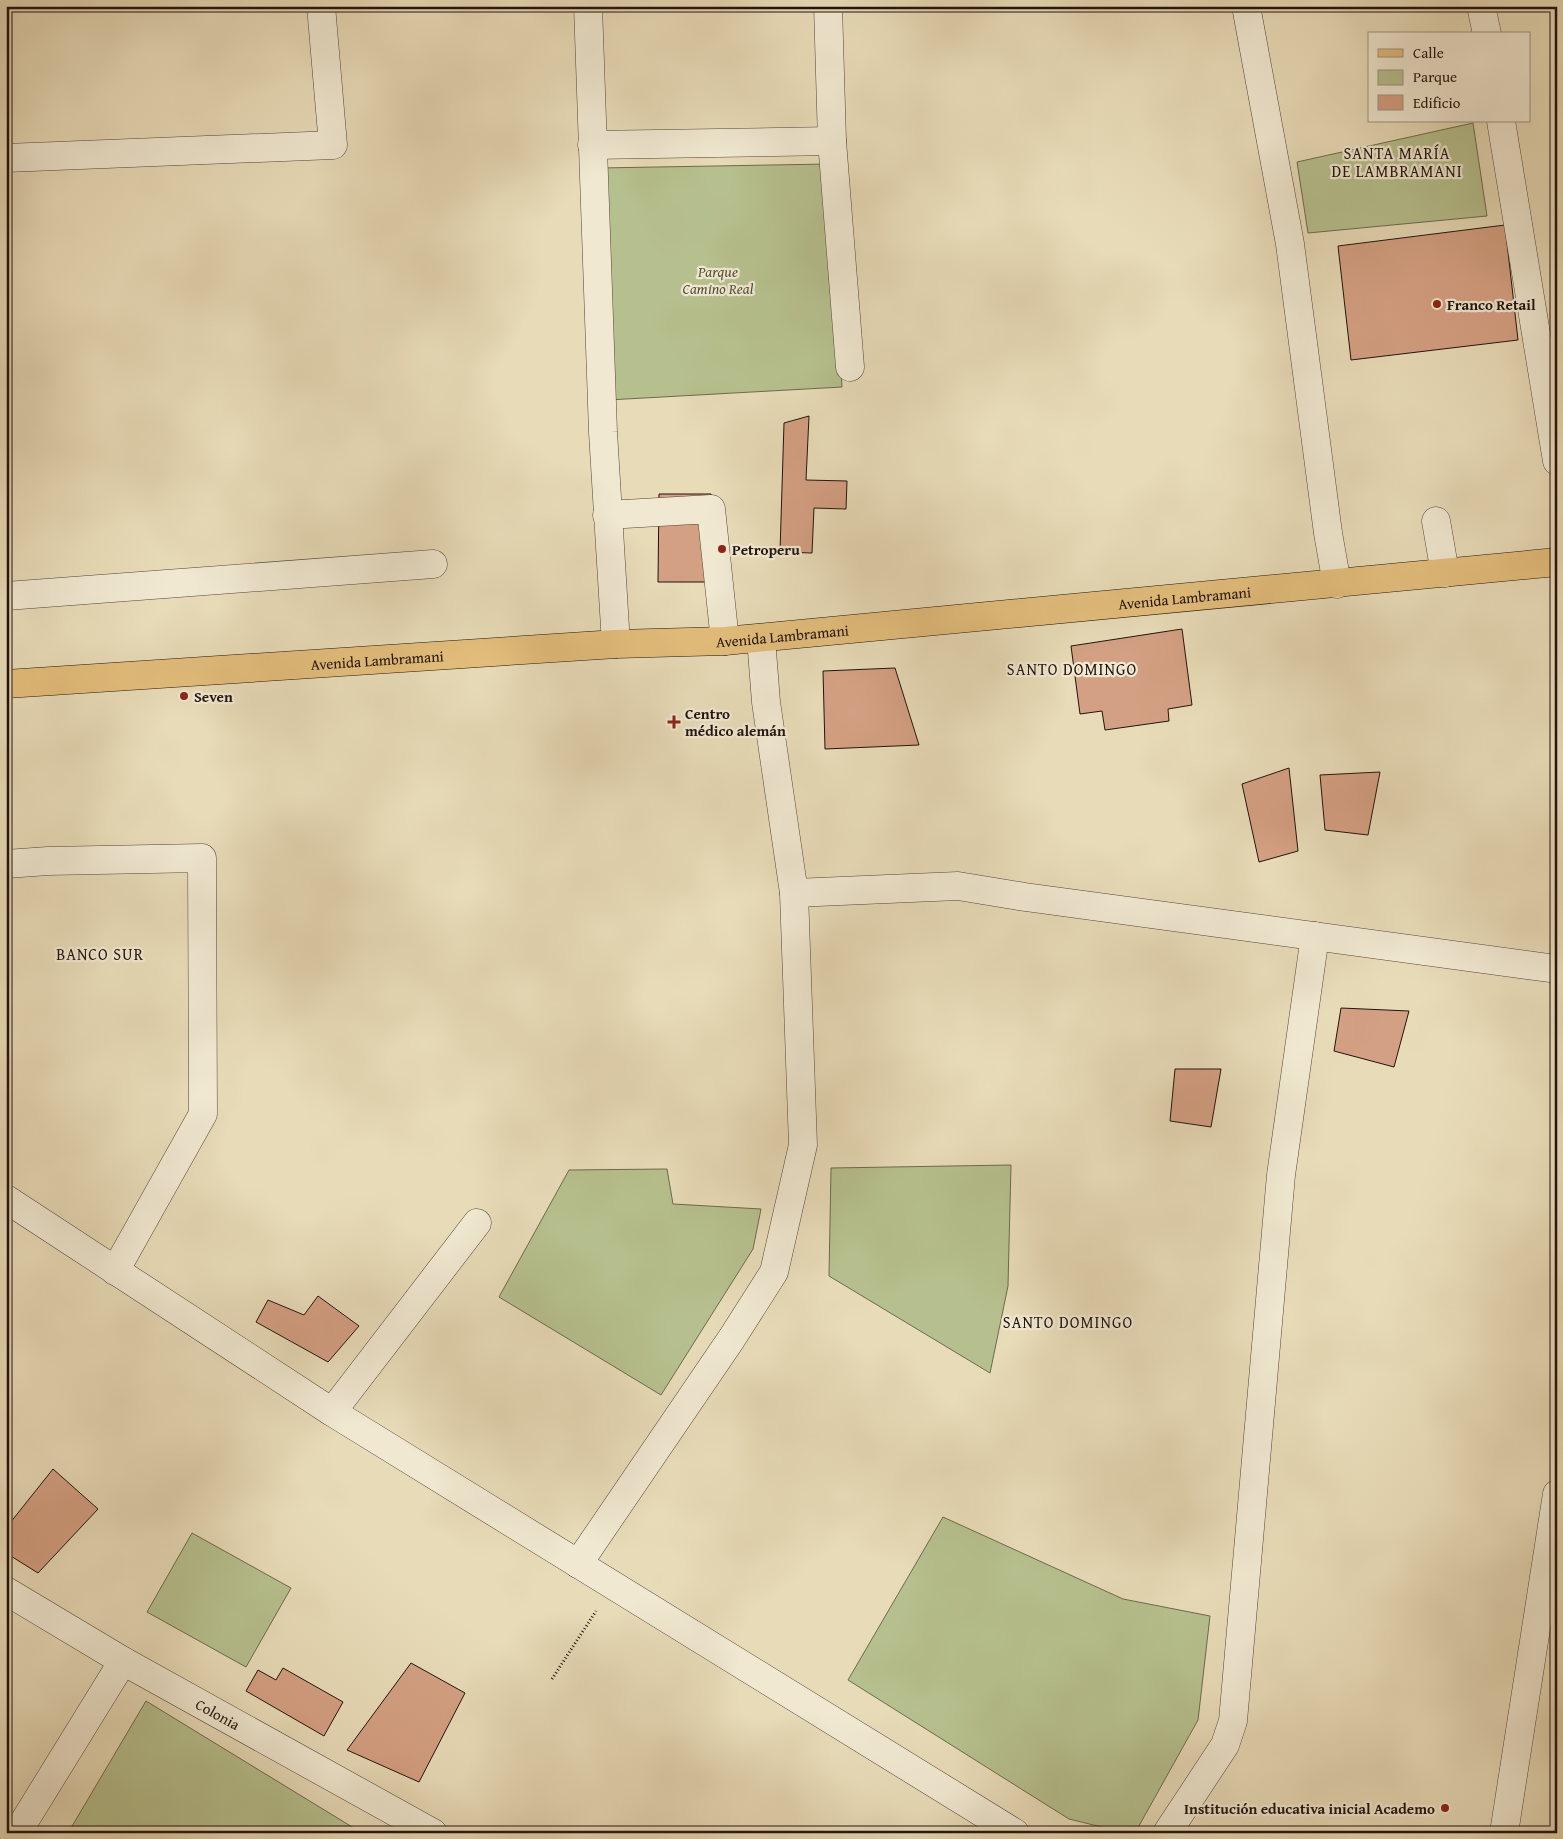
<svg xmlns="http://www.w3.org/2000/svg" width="1563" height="1839" font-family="'Gentium Book Plus',serif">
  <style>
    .green { fill: #b6c08e; stroke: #6c6a4e }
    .building { fill: #d4a083; stroke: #21130e }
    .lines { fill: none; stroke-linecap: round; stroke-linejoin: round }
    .minor-casing { stroke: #534538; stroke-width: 29 }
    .major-casing { stroke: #21130e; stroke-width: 29 }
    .path { stroke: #21130e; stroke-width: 3; stroke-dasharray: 1 2.5; stroke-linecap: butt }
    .minor { stroke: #f0e8d1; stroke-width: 28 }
    .major { stroke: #e4be7c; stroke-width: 28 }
    .poi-dot { fill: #8f2418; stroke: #f0e8d1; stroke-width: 2 }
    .labels { text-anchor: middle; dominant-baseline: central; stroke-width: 4.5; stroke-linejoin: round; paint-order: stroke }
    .park-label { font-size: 15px; font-style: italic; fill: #55503b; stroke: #f0e8d1 }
    .poi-label { font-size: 15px; font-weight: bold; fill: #21130e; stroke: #f0e8d1; text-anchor: start }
    .street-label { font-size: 15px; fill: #21130e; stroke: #f0e8d1 }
    .neighbourhood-label { font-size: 16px; letter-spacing: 1px; fill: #21130e; stroke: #f0e8d1 }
  </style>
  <rect width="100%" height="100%" fill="#e8dbb8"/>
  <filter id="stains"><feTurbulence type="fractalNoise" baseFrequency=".004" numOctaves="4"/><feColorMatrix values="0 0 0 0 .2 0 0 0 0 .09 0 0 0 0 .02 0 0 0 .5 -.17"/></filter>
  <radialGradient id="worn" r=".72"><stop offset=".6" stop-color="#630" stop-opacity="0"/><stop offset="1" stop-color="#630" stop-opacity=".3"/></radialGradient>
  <g class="green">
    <polygon points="1473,123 1487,216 1308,233 1297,162"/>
    <polygon points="829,164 842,387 608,400 599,168"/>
    <polygon points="1011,1165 1008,1286 990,1373 829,1276 831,1168"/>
    <polygon points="667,1169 673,1204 761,1209 753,1249 661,1395 499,1297 569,1170"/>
    <polygon points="943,1517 1123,1599 1210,1616 1198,1720 1135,1833 1126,1833 1069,1819 848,1680"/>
    <polygon points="192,1533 291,1588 246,1667 147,1612"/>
    <polygon points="146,1701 362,1833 68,1833"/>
  </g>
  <g class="building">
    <polygon points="1505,225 1518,340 1351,360 1338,246"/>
    <polygon points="809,416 806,480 847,481 846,509 814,508 812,553 780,552 784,423"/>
    <polygon points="659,494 711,494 711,582 658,582"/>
    <polygon points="1182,629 1192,705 1168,709 1169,721 1105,730 1102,711 1080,714 1071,646"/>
    <polygon points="895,668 919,745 825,749 823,671"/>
    <polygon points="1289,768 1298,851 1259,862 1242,784"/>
    <polygon points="1380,772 1368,835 1325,830 1320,775"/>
    <polygon points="1341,1008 1409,1011 1394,1067 1334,1051"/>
    <polygon points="1175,1069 1221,1069 1211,1127 1170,1121"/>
    <polygon points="318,1296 359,1326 328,1362 256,1322 268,1300 304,1315"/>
    <polygon points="53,1469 98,1509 38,1573 6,1553 6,1528"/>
    <polygon points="411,1663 465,1693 419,1782 347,1750"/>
    <polygon points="283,1668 343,1702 324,1736 246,1691 258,1670 276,1680"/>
  </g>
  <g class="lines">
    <defs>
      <g id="minor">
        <polyline points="588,6 603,432 616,644"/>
        <polyline points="828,6 832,141 850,367"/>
        <polyline points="1246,6 1290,244 1328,533 1337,584"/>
        <polyline points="1481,6 1487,34"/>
        <polyline points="1501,121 1557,461"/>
        <polyline points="592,145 832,141"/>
        <polyline points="6,158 333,145 321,6"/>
        <polyline points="607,515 711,509 725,641"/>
        <polyline points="1436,521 1445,573"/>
        <polyline points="6,596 433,564"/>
        <polyline points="6,864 48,861 202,858 203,1114 115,1271"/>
        <polyline points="794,893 958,886 1025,897 1557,969"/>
        <polyline points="6,1199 332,1412 1015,1833"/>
        <polyline points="332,1412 477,1223"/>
        <polyline points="578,1564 732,1338 774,1272 803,1145 794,893 766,702 761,638"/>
        <path id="s1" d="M6,1591L123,1661L433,1833"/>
        <polyline points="17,1833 123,1661"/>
        <polyline points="1167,1833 1225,1745 1233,1721 1281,1175 1315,936"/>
        <polyline points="1504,1833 1557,1494"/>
      </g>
      <g id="major">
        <path id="s2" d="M6,684L616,644L725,641L1557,562"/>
      </g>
    </defs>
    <use href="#minor" class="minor-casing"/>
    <use href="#major" class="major-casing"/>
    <polyline class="path" points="552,1679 596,1611"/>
    <use href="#minor" class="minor"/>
    <use href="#major" class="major"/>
  </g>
  <g class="poi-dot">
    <circle cx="1437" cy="304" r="5"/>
    <circle cx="722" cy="549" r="5"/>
    <circle cx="184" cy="696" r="5"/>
    <path d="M671.5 714.5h5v5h5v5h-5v5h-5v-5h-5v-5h5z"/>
    <circle cx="1445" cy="1808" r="5"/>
  </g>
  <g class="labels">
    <g class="park-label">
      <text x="718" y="271">Parque<tspan x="718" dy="17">Camino Real</tspan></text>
    </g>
    <g class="poi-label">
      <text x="1447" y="304">Franco Retail</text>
      <text x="732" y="549">Petroperu</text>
      <text x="194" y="696">Seven</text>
      <text x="685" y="713">Centro<tspan x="685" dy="17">médico alemán</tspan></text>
      <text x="1435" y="1808" text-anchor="end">Institución educativa inicial Academo</text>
    </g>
    <g class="street-label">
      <text stroke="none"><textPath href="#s2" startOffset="1182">Avenida Lambramani</textPath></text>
      <text stroke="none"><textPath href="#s2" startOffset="778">Avenida Lambramani</textPath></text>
      <text stroke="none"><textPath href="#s2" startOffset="372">Avenida Lambramani</textPath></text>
      <text stroke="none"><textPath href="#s1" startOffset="245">Colonia</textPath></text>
    </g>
    <g class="neighbourhood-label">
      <text x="1397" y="153">SANTA MARÍA<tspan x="1397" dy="18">DE LAMBRAMANI</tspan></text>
      <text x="1072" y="669">SANTO DOMINGO</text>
      <text x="100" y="954">BANCO SUR</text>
      <text x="1068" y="1322">SANTO DOMINGO</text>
    </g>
  </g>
  <rect width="1563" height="1839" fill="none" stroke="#e8dbb8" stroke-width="25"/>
  <rect x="8" y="8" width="1548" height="1824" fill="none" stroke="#21130e" stroke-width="2.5"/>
  <rect x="12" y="12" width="1538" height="1814" fill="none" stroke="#21130e"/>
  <rect x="1368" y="32" width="162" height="90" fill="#f0e8d1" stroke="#9d9383"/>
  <rect x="1378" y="49" width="25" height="8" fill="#e4be7c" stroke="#9d9383"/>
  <text x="1413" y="58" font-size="15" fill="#21130e">Calle</text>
  <rect x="1378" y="70" width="25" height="15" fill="#b6c08e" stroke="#9d9383"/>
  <text x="1413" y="82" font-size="15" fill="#21130e">Parque</text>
  <rect x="1378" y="95" width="25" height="15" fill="#d4a083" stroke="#9d9383"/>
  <text x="1413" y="108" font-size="15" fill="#21130e">Edificio</text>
  <rect width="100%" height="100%" filter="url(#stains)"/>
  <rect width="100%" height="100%" fill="url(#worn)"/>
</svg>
